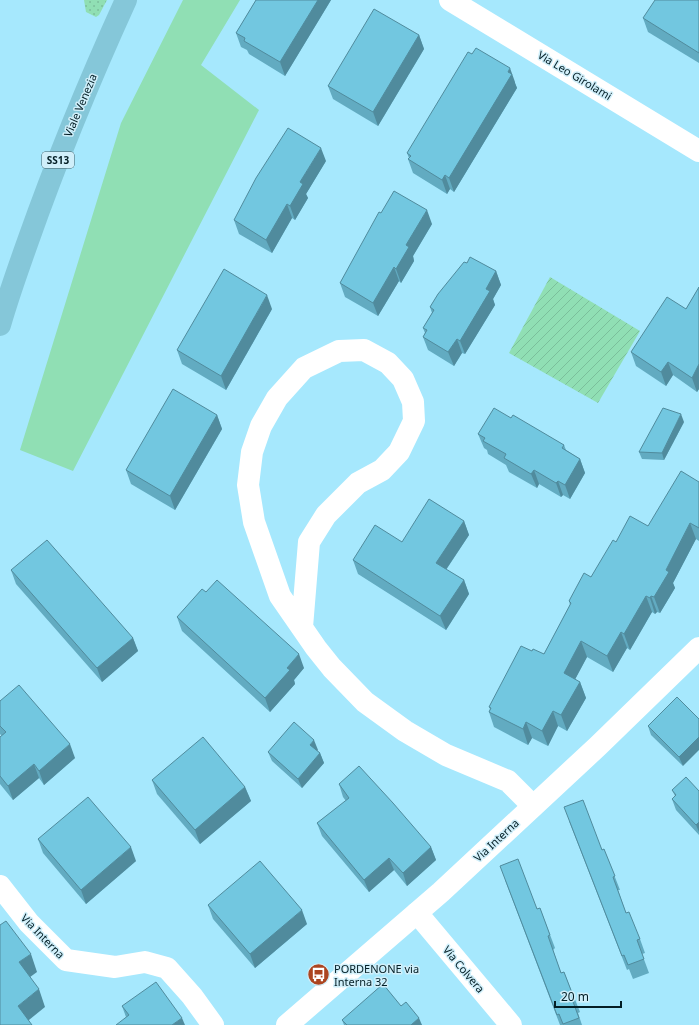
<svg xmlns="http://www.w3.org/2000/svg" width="699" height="1025" font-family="'Noto Sans',sans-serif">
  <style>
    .grass { fill: url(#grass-dots) }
    .park { fill: #90dfb4 }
    .garden { fill: url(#garden-furrows) }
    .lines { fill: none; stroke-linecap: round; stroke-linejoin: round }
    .minor { stroke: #fff; stroke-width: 22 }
    .major { stroke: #85c7d9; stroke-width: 22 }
    .wall { fill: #62abc1 }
    .shaded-wall { fill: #508b9d }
    .building { fill: #72c7e0; stroke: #508b9d }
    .labels { text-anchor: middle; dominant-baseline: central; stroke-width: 3; stroke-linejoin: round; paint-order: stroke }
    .shield { fill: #d0effa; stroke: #405d65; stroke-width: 1 }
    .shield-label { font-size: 10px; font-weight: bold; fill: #031e25 }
    .street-label { font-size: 11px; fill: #031e25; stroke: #d0effa }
    .poi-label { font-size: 11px; fill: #031e25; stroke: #d0effa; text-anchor: start }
  </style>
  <defs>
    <pattern id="grass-dots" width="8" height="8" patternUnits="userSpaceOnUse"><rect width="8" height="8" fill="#90dfb4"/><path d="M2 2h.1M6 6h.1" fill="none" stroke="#7bbf9b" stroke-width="1.8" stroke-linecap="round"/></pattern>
    <pattern id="garden-furrows" width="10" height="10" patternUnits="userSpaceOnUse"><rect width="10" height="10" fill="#90dfb4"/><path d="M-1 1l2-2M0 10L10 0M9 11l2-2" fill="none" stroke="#7bbf9b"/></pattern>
  </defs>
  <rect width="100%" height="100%" fill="#a6e8fd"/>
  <polygon class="grass" points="84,0 107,0 99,15 96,17 86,12"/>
  <polygon class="park" points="183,0 240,0 201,65 259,110 73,471 20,450 121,123"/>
  <polygon class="garden" points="550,277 640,331 598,403 509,353"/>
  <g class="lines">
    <g class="minor">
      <polyline points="450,0 699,151"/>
      <polyline points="302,627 309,542 326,515 358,483 382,470 399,452 414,421 413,402 403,379 388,363 364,350 339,351 304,368 277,398 261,426 252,452 248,485 254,522 280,596 316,648 332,668 365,702 405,731 446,755 508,781 533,806"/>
      <polyline points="0,886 29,923 66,960 115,967 145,962 167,968 192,996 213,1025"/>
      <polyline points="417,913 511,1025"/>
      <polyline points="287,1025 441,892 598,746 699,648"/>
    </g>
    <path class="major" d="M0,325C8,297 18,269 28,241C57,159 90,79 126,0"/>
  </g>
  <g class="wall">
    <polygon points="256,0 331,0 285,76 249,54 247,50 241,47 236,33"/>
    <polygon points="699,0 699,63 648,32 643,18"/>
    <polygon points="419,35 424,49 378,126 333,99 328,86"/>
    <polygon points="515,82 515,83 517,88 454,192 450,189 447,194 413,173 408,159 409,158 407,153"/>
    <polygon points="326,161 306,194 308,198 295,220 292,218 272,253 239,234 234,220"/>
    <polygon points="381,213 432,224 413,256 414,261 401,283 399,281 378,316 345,297 340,283"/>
    <polygon points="467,263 496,271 501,285 493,299 495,305 465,354 462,353 454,366 428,350 423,337 425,333 423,328 432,313 430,307"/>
    <polygon points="699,287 699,389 697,392 673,375 666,386 636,366 631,352 686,309"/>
    <polygon points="272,309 226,390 182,364 177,350"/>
    <polygon points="217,415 222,429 175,510 131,484 126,470"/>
    <polygon points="511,418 564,445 566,450 580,459 585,473 570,499 563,495 561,497 539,484 537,488 509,472 506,465 488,454 487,450 484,448 478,434"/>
    <polygon points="684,422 664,460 642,459 639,452"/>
    <polygon points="699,482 699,541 696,539 673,583 675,588 660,613 657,612 655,614 652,612 630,650 627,648 613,672 587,657 575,679 580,682 586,698 567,731 558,726 548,746 532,738 528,745 494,727 489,712 490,709 489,707 532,651 544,654 570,605 569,601 591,577 616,542 648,526"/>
    <polygon points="464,521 469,535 446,570 464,580 469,594 446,630 358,574 353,560"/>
    <polygon points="11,570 133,638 138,651 102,682 16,584"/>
    <polygon points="177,617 304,668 294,680 295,684 270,712 182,631"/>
    <polygon points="677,697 683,766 651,735 648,726"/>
    <polygon points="0,701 75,758 44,785 39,778 13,800 0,784 0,737 2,736 0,734"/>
    <polygon points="318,750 317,751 320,753 324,763 302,788 272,761 268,752"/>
    <polygon points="152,780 245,787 251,801 200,844 157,794"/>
    <polygon points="339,784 431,847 436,860 407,886 394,870 369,892 322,836 317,823 346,801 343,797"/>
    <polygon points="672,790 699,791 699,835 676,810 672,799 675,796"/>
    <polygon points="569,821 602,850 604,849 620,890 618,890 626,913 640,939 645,953 642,954 649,973 633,979 629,969 627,970"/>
    <polygon points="38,839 136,861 86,904 43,853"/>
    <polygon points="505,880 537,909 540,908 555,948 553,950 561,973 564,972 580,1012 578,1013 582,1025 560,1025"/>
    <polygon points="208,905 307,924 255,968 213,919"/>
    <polygon points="122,1006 185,1025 126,1017"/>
    <polygon points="401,1006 422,1025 344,1025 342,1020"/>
  </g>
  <g class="shaded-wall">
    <polygon points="318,0 331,0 285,76 280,62"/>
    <polygon points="419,35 424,49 378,126 373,112"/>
    <polygon points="510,68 515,82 515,83 517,88 454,192 449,178"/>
    <polygon points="321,148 326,161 306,194 308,198 295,220 290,206 300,182"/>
    <polygon points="445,175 450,189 447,194 442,180"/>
    <polygon points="287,204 292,218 272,253 266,240"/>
    <polygon points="427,210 432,224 413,256 414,261 401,283 396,269 406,245"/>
    <polygon points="394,267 399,281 378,316 373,303"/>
    <polygon points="496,271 501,285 493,299 495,305 465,354 460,341 486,289"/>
    <polygon points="267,295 272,309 226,390 221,376"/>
    <polygon points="457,339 462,353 454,366 448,352"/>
    <polygon points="668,362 673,375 666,386 661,372"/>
    <polygon points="699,364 699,389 697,392 692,378"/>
    <polygon points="681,414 684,422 664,460 662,453"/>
    <polygon points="217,415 222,429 175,510 170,496"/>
    <polygon points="580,459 585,473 570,499 565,485"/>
    <polygon points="534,470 539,484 537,488 531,474"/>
    <polygon points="558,481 563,495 561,497 556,483"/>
    <polygon points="464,521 469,535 441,577 436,563"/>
    <polygon points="690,523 696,539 673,583 675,588 660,613 654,597 666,570"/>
    <polygon points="464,580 469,594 446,630 440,616"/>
    <polygon points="646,596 652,612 630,650 624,634"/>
    <polygon points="651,596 657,612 655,614 650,598"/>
    <polygon points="621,632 627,648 613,672 607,656"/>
    <polygon points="133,638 138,651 102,682 97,668"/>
    <polygon points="581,641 587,657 570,689 564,673"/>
    <polygon points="299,654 304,668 294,680 295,684 270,712 265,698 287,668"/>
    <polygon points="580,682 586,698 567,731 561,715"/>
    <polygon points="553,711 558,726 548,746 542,731"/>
    <polygon points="526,722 532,738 528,745 523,729"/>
    <polygon points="699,737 699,750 683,766 679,757"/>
    <polygon points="314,740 318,750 314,754 310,745"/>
    <polygon points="70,744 75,758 44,785 39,771"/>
    <polygon points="320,753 324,763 302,788 298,779"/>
    <polygon points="34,764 39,778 13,800 8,786"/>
    <polygon points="245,787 251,801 200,844 195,830"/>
    <polygon points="699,822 699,832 696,825"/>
    <polygon points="131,847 136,861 86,904 81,890"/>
    <polygon points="431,847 436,860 407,886 403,873"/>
    <polygon points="389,858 394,870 369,892 364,880"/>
    <polygon points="302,910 307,924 255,968 250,954"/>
    <polygon points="31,954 37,972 26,980 19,962"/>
    <polygon points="39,989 45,1007 24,1024 18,1006"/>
    <polygon points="182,1018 185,1025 172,1025"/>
    <polygon points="419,1018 422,1025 411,1025"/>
  </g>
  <g class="building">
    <polygon points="256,0 318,0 280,62 244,41 245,38 236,33"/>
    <polygon points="655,0 699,0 699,53 643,18"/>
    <polygon points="374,9 419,35 373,112 328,86"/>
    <polygon points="476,48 510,68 508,72 512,74 449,178 445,175 442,180 408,159 411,156 407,153 468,52 472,54"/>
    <polygon points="288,128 321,148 300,182 303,184 290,206 287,204 266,240 234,220 256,178"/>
    <polygon points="394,191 427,210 406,245 409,247 396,269 394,267 373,303 340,283 379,212 381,213"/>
    <polygon points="470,257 496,271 486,289 490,291 460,341 457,339 448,352 423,337 427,330 423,328 434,310 430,307 438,294 464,262 467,263"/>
    <polygon points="224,269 267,295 221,376 177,350"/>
    <polygon points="699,287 699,364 692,378 668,362 661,372 631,352 667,297 686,309"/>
    <polygon points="173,389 217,415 170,496 126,470"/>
    <polygon points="494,408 511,418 513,415 564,445 562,448 580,459 565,485 558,481 556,483 534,470 531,474 504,458 506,454 483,441 485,438 478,434"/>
    <polygon points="663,408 681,414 662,453 639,452"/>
    <polygon points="681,471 699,482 699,528 690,523 666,570 669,572 654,597 651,596 650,598 646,596 624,634 621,632 607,656 581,641 564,673 580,682 561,715 553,711 542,731 526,722 523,729 489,712 491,708 489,707 521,646 532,651 533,649 544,654 571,603 569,601 584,573 591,577 613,540 616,542 630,516 648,526"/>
    <polygon points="429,499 464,521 436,563 464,580 440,616 353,560 375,525 402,542"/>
    <polygon points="47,540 133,638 97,668 11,570"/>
    <polygon points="217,580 299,654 287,668 290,670 265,698 177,617 202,589 206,592"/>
    <polygon points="19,685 70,744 39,771 34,764 8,786 0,776 0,737 6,732 0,726 0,701"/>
    <polygon points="677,697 699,719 699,737 679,757 648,726"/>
    <polygon points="294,722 314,740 310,745 320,753 298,779 268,752"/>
    <polygon points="203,737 245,787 195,830 152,780"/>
    <polygon points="359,766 393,803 431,847 403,873 389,858 364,880 317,823 349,798 339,784"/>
    <polygon points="686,777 699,791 699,822 696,825 672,799 676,795 672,790"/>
    <polygon points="88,797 131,847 81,890 38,839"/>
    <polygon points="583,800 602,850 604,849 615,876 613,877 626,913 629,912 640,939 637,940 644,959 628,965 624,955 622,956 564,807"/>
    <polygon points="518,859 537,909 540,908 550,935 548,936 561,973 564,972 574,998 572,999 579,1018 563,1024 559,1014 557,1015 500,866"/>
    <polygon points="260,861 302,910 250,954 208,905"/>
    <polygon points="6,921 31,954 19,962 39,989 18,1006 32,1025 0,1025 0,925"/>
    <polygon points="156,982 182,1018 172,1025 116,1025 129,1015 122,1006"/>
    <polygon points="383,984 401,1006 406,1002 419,1018 411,1025 347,1025 342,1020"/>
  </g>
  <defs>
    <symbol id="bus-disc" viewBox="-11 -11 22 22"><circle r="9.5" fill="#ac4520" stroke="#d0effa"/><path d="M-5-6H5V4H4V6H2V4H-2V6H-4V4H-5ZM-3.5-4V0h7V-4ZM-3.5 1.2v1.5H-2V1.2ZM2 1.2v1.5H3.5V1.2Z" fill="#fff"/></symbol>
  </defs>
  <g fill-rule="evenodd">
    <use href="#bus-disc" x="306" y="962" width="25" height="25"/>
  </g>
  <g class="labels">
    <rect class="shield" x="42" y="152" width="32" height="16" rx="3"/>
    <g class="shield-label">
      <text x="58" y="160">SS13</text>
    </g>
    <g class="street-label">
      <text transform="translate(575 75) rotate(31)">Via Leo Girolami</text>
      <text transform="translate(80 105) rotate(-67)">Viale Venezia</text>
      <text transform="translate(496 840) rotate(-43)">Via Interna</text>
      <text transform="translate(43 936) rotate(46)">Via Interna</text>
      <text transform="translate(464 969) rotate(50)">Via Colvera</text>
    </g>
    <g class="poi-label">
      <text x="334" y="968">PORDENONE via<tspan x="334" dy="13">Interna 32</tspan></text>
    </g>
  </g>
  <path d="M555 1001v6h66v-6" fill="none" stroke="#031e25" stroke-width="2"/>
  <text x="561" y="1001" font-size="12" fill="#031e25" stroke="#d0effa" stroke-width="3" paint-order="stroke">20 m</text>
</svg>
